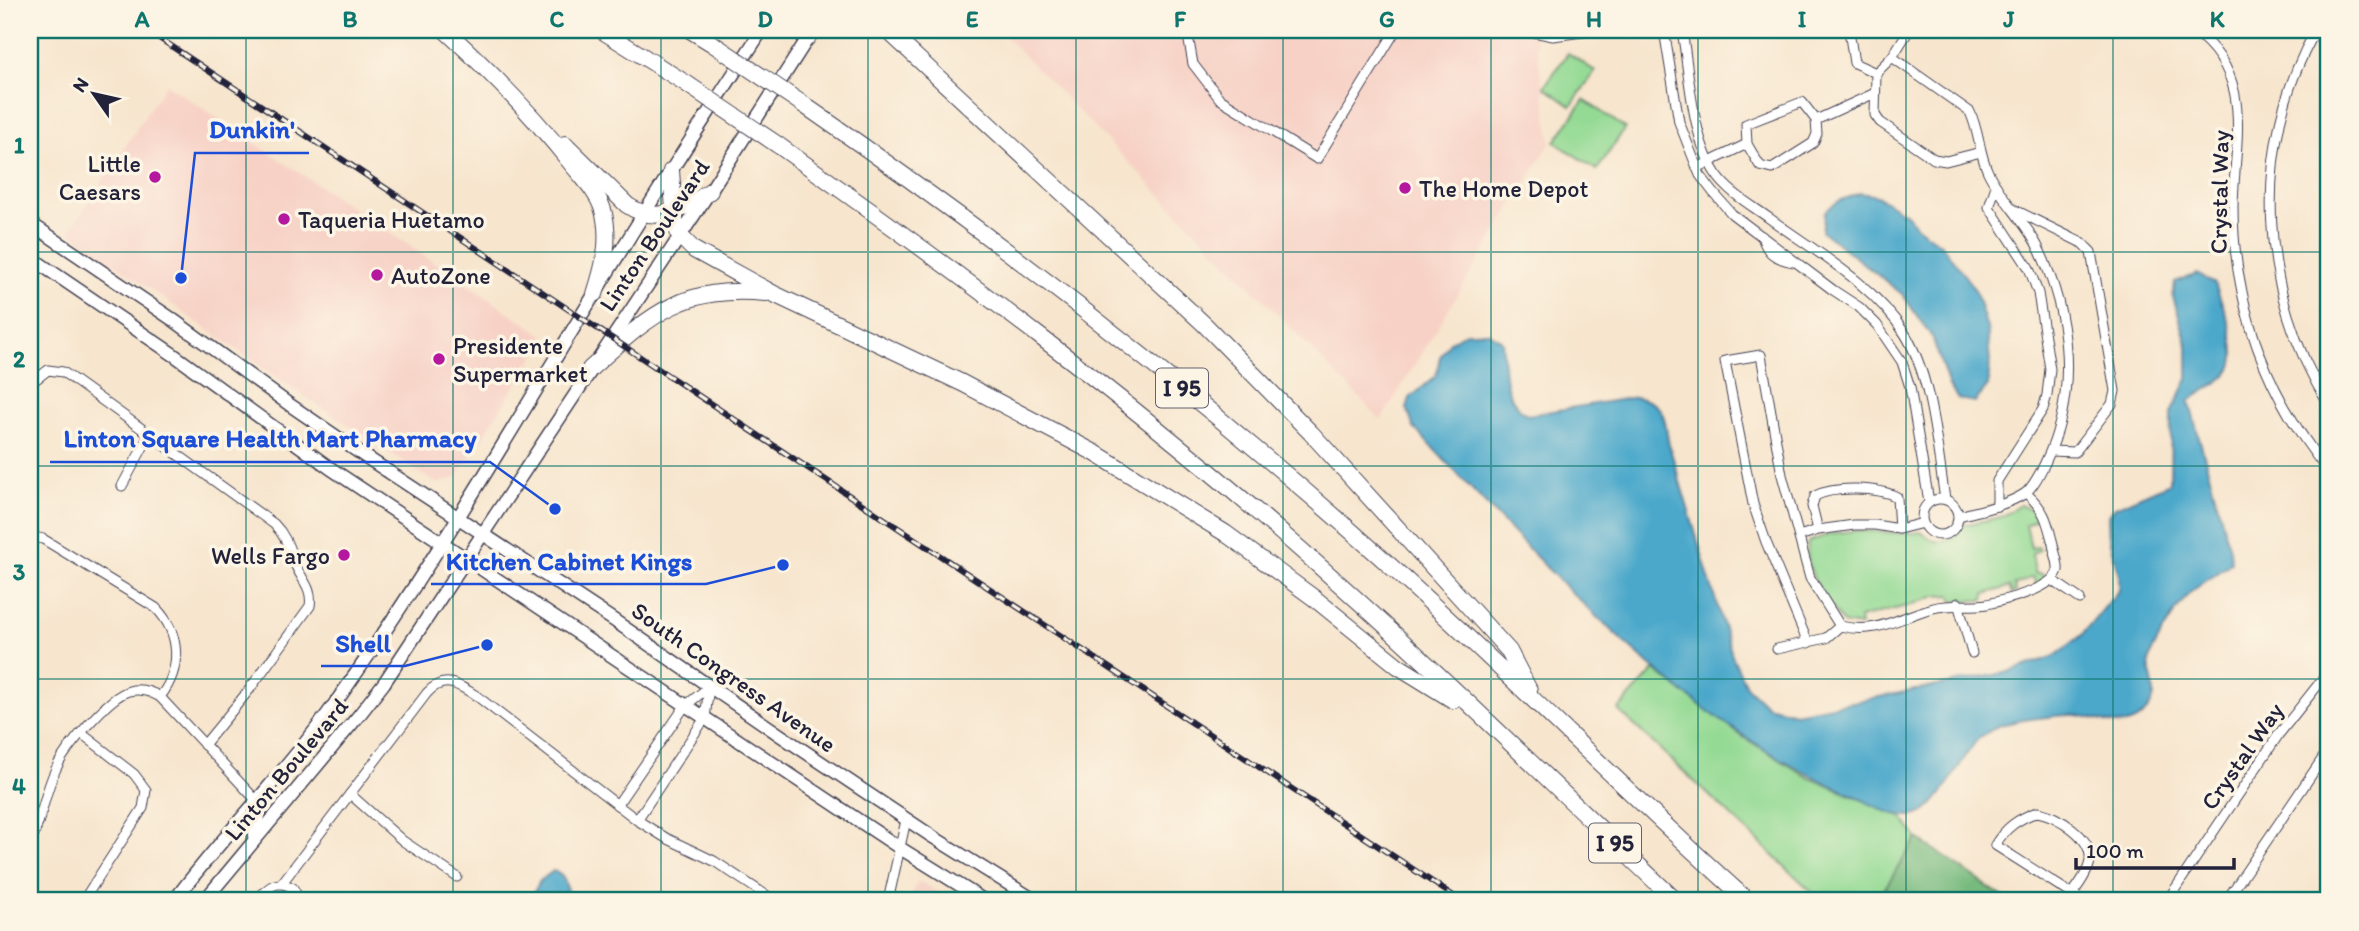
<svg xmlns="http://www.w3.org/2000/svg" width="2359" height="931" font-family="Itim,sans-serif">
  <style>
    .built { fill: #f7d1c6 }
    .green { fill: #94da94; stroke: #5b7e68; stroke-width: 2 }
    .forest { fill: #77ba7e; stroke: #4c6e5c; stroke-width: 2 }
    .water { fill: #4ca8cb; stroke: #376583; stroke-width: 2 }
    .lines { fill: none; stroke-linecap: round; stroke-linejoin: round }
    .street-casing { stroke: #423f51; stroke-width: 11 }
    .secondary-casing { stroke: #423f51; stroke-width: 15 }
    .highway-casing { stroke: #423f51; stroke-width: 18 }
    .street { stroke: #fff; stroke-width: 9 }
    .secondary { stroke: #fff; stroke-width: 12 }
    .highway { stroke: #fff; stroke-width: 16 }
    .rail-casing { stroke: #22223b; stroke-width: 6 }
    .rail { stroke: #fcf5e5; stroke-width: 3.5; stroke-dasharray: 10; stroke-linecap: butt }
    .highway-bridge-casing { stroke: #423f51; stroke-width: 18; stroke-linecap: butt }
    .highway-bridge { stroke: #fff; stroke-width: 16 }
    .grid { fill: none; stroke: #0f766e; stroke-width: 2; stroke-opacity: 0.55 }
    .poi-dot { fill: #b5179e; stroke: #fcf5e5; stroke-width: 2.5 }
    .labels { text-anchor: middle; dominant-baseline: central; stroke-width: 7; stroke-linejoin: round; paint-order: stroke }
    .shield { fill: #fcf5e5; stroke: #63616e; stroke-width: 2 }
    .shield-label { font-size: 23px; font-weight: bold; fill: #22223b }
    .poi-label { font-size: 24px; fill: #22223b; stroke: #fcf5e5; text-anchor: start }
    .street-label { font-size: 24px; fill: #22223b; stroke: #fcf5e5 }
    .leader { fill: none; stroke: #1d4ed8; stroke-width: 2.5 }
    .callout-dot { fill: #1d4ed8; stroke: #fcf5e5; stroke-width: 2.5 }
    .callout-label { font-size: 26px; text-anchor: middle; font-weight: bold; fill: #1d4ed8; stroke: #fcf5e5; stroke-width: 7; stroke-linejoin: round; paint-order: stroke }
    .neatline { fill: none; stroke: #0f766e; stroke-width: 2.5 }
    .grid-label { font-size: 23px; text-anchor: middle; font-weight: bold; fill: #0f766e }
  </style>
  <rect width="100%" height="100%" fill="#fcf5e5"/>
  <filter id="ink" filterUnits="userSpaceOnUse"><feTurbulence type="fractalNoise" baseFrequency=".0143" numOctaves="2"/><feDisplacementMap in="SourceGraphic" scale="14" xChannelSelector="R" yChannelSelector="G"/><feConvolveMatrix kernelMatrix="1 2 1 2 8 2 1 2 1" color-interpolation-filters="sRGB"/></filter>
  <filter id="wash" filterUnits="userSpaceOnUse"><feTurbulence type="fractalNoise" baseFrequency=".00686" numOctaves="4" result="noise"/><feDisplacementMap in="SourceGraphic" scale="28" xChannelSelector="R" yChannelSelector="G"/><feGaussianBlur stdDeviation="1.57" result="paint"/><feColorMatrix in="noise" values="0 0 0 0 0 0 0 0 0 0 0 0 0 0 0 0 0 1.4 0 .05"/><feComposite in="paint" operator="in"/></filter>
  <g filter="url(#wash)">
    <rect width="100%" height="100%" fill="#f7e5cd"/>
    <g class="built">
      <polygon points="999,30 1534,30 1551,142 1381,420"/>
      <polygon points="166,84 546,337 457,477 437,484 264,369 69,232"/>
      <polygon points="917,883 923,883 951,901 909,901"/>
    </g>
    <g class="green">
      <polygon points="1568,53 1595,71 1571,106 1544,87"/>
      <polygon points="1584,100 1625,128 1597,170 1555,142"/>
      <path d="M2020,505L2031,510L2036,520L2026,525L2031,548L2037,547L2039,550L2032,554L2035,573L2043,574V580L2036,585L2033,577L2014,585L2016,592L2012,594L2009,587L1985,594L1984,600L1953,601L1951,595L1936,596L1907,606L1859,618L1860,626L1843,623C1827,602 1802,570 1808,542C1825,535 1845,530 1864,531C1884,531 1900,536 1921,532C1926,534 1931,540 1935,541C1948,544 1958,534 1964,525L2001,517Z"/>
      <polygon points="1654,670 1743,737 1810,778 1901,816 1917,838 1885,888 1904,901 1822,901 1618,710"/>
    </g>
    <polygon class="forest" points="1917,838 2009,901 1904,901 1885,888"/>
    <g class="water">
      <polygon points="1860,193 1877,196 1906,214 1919,229 1942,245 1975,290 1987,328 1990,362 1988,386 1975,402 1958,399 1949,386 1932,337 1902,294 1822,231 1825,211 1839,201"/>
      <path d="M2198,274L2215,284C2222,304 2244,354 2229,372C2219,384 2201,392 2189,401L2230,549L2231,562C2219,574 2204,581 2191,592C2182,599 2153,646 2150,658C2145,679 2166,693 2143,715C2121,736 2100,716 2075,715C2061,714 2011,721 1998,726C1993,729 1984,734 1979,738C1963,754 1938,811 1917,815C1896,820 1873,805 1855,796C1675,720 1546,566 1414,428L1407,409L1410,398L1436,376L1440,357L1450,342L1466,332H1488L1502,341C1505,369 1501,399 1528,415L1636,397C1668,405 1663,416 1669,445L1733,658L1746,686L1767,706L1795,713L2005,673L2055,656L2082,635L2119,590V576L2109,539L2108,516L2115,507L2170,483L2171,413L2188,379V346L2173,297L2175,282Z"/>
      <path d="M553,871C566,875 570,890 564,901H529L540,881Z"/>
    </g>
  </g>
  <g filter="url(#ink)">
    <g class="lines">
      <defs>
        <g id="street">
          <polyline points="1187,30 1193,64 1220,99 1317,159 1396,30"/>
          <polyline points="1524,30 1553,36 1597,30"/>
          <polyline points="1664,30 1679,122 1700,175 1713,192 1732,214 1833,290 1859,307 1877,325 1902,362 1910,387 1929,502"/>
          <path d="M1682,30C1689,72 1692,139 1716,174C1728,192 1751,205 1769,218C1816,252 1874,284 1905,334C1932,377 1937,449 1945,499"/>
          <polyline points="1849,30 1854,63 1876,73"/>
          <polyline points="1909,30 1892,57 1876,73 1875,115 1880,122 1934,159 1946,161 1981,152"/>
          <path d="M2193,30C2256,76 2234,141 2233,207C2233,235 2236,264 2242,292C2255,358 2286,419 2329,472"/>
          <path d="M2316,30C2250,145 2259,294 2329,405"/>
          <path d="M1892,57L1970,112C1979,131 1979,153 1988,172C2001,199 2025,221 2038,247C2071,315 2078,395 2045,463C2040,473 2033,488 2024,494C2005,506 1980,510 1959,516"/>
          <polyline points="1816,120 1802,102 1746,124 1747,144 1760,166 1772,169 1813,143 1817,134 1816,120 1875,93"/>
          <polyline points="1697,168 1747,144"/>
          <polyline points="1996,186 1989,207 2029,268 2038,293 2050,369 2047,395 2043,409 1997,481 1997,506"/>
          <polyline points="2013,209 2082,243 2091,252 2115,391 2112,404 2075,452 2051,451"/>
          <path d="M1762,236C1767,254 1775,258 1793,262"/>
          <path d="M30,384L48,370L63,372L274,524C286,536 289,548 295,564C301,579 313,588 310,606L249,690L204,745"/>
          <polyline points="122,486 150,434"/>
          <circle cx="1940" cy="517" r="18"/>
          <path d="M1818,530L1812,506L1815,496C1834,486 1878,487 1897,497L1899,529"/>
          <path d="M30,536L43,539L156,608C181,634 182,669 160,697"/>
          <polyline points="1799,536 1818,530 1854,525 1875,525 1899,529 1923,523"/>
          <polyline points="2052,580 2080,599"/>
          <polyline points="1958,603 1972,653"/>
          <path d="M1808,643L1766,542L1753,504L1725,361L1761,355L1782,475L1804,556L1810,578L1840,626C1879,635 1898,617 1933,608C1952,603 1970,607 1987,604C2005,600 2053,589 2058,570C2059,563 2054,552 2053,544C2047,520 2045,510 2026,493"/>
          <polyline points="1777,649 1826,638 1840,626"/>
          <polyline points="81,733 134,774 146,790 143,808 83,901"/>
          <polyline points="350,794 403,841 457,877"/>
          <polyline points="617,805 685,706 709,687"/>
          <path d="M2037,812C2057,815 2093,837 2090,861C2088,873 2079,885 2072,894L1995,845C2006,827 2018,819 2037,812Z"/>
          <polyline points="637,820 705,718 709,687"/>
          <path d="M30,843C42,820 44,794 55,771C63,751 109,696 129,691C140,688 150,691 160,697L256,800"/>
          <path d="M282,883L427,693C444,674 460,685 478,697L637,820L666,838L714,861L775,901"/>
          <polyline points="2072,894 2084,901"/>
          <path d="M256,901C267,888 276,878 293,888L300,901"/>
          <polyline points="888,901 906,820"/>
          <polyline points="2167,901 2279,734 2329,671"/>
          <polyline points="2226,901 2329,749"/>
        </g>
        <g id="secondary">
          <polyline points="30,223 172,319 290,405 363,455 612,619 780,735 933,837 1036,901"/>
          <polyline points="30,257 174,355 330,468 900,848 985,901"/>
          <polyline points="254,836 260,811 256,800"/>
          <path d="M174,901C223,835 283,776 331,709C445,550 541,378 645,212C683,151 723,90 762,30"/>
          <polyline points="204,901 360,714 384,683 710,191 813,30"/>
        </g>
        <g id="highway">
          <path d="M445,30C490,71 532,114 570,162C582,177 597,191 603,210C611,239 604,266 595,294"/>
          <polyline points="601,30 687,84"/>
          <polyline points="690,30 713,44"/>
          <polyline points="808,30 808,37"/>
          <polyline points="887,30 1204,324 1311,433 1509,651 1529,690"/>
          <path d="M804,105C1004,243 1195,392 1376,553C1503,666 1621,788 1748,901"/>
          <path d="M565,144L627,205C657,226 685,209 710,191"/>
          <path d="M778,145C955,270 1129,399 1292,542C1424,657 1549,781 1676,901"/>
          <polyline points="671,171 675,222 679,235 694,250 774,294 962,383 1095,453 1225,533 1314,598 1398,666 1453,700"/>
          <path d="M590,369C650,316 680,285 766,293"/>
        </g>
      </defs>
      <use href="#street" class="street-casing"/>
      <use href="#secondary" class="secondary-casing"/>
      <use href="#highway" class="highway-casing"/>
      <use href="#street" class="street"/>
      <use href="#secondary" class="secondary"/>
      <use href="#highway" class="highway"/>
      <defs>
        <polyline id="rail" points="147,30 1461,901"/>
      </defs>
      <use href="#rail" class="rail-casing"/>
      <use href="#rail" class="rail"/>
      <defs>
        <g id="highway-bridge">
          <polyline points="713,44 804,105"/>
          <polyline points="687,84 778,145"/>
        </g>
      </defs>
      <use href="#highway-bridge" class="highway-bridge-casing"/>
      <use href="#highway-bridge" class="highway-bridge"/>
    </g>
  </g>
  <path class="grid" d="M246,30V901M453,30V901M661,30V901M868,30V901M1076,30V901M1283,30V901M1491,30V901M1698,30V901M1906,30V901M2113,30V901M30,252H2329M30,466H2329M30,679H2329"/>
  <g class="poi-dot">
    <circle cx="155" cy="177" r="7"/>
    <circle cx="1405" cy="188" r="7"/>
    <circle cx="284" cy="219" r="7"/>
    <circle cx="377" cy="275" r="7"/>
    <circle cx="439" cy="359" r="7"/>
    <circle cx="344" cy="555" r="7"/>
  </g>
  <g class="labels">
    <g class="shield">
      <rect x="1156" y="368.5" width="52" height="39" rx="5"/>
      <rect x="1589" y="823.5" width="52" height="39" rx="5"/>
    </g>
    <g class="shield-label">
      <text x="1182" y="388">I 95</text>
      <text x="1615" y="843">I 95</text>
    </g>
    <g class="poi-label">
      <text x="141" y="163" text-anchor="end">Little<tspan x="141" dy="28">Caesars</tspan></text>
      <text x="1419" y="188">The Home Depot</text>
      <text x="298" y="219">Taqueria Huetamo</text>
      <text x="391" y="275">AutoZone</text>
      <text x="453" y="345">Presidente<tspan x="453" dy="28">Supermarket</tspan></text>
      <text x="330" y="555" text-anchor="end">Wells Fargo</text>
    </g>
    <g class="street-label">
      <text transform="translate(2219 192) rotate(-89)">Crystal Way</text>
      <text transform="translate(654 235) rotate(-56)">Linton Boulevard</text>
      <text transform="translate(734 677) rotate(35)">South Congress Avenue</text>
      <text transform="translate(2242 756) rotate(-55)">Crystal Way</text>
      <text transform="translate(286 769) rotate(-50)">Linton Boulevard</text>
    </g>
  </g>
  <path class="leader" d="M181 278L195 153H309M555 509L490 462H50M783 565L706 584H431M487 645L405 666H321"/>
  <g class="callout-dot">
    <circle cx="181" cy="278" r="7"/>
    <circle cx="555" cy="509" r="7"/>
    <circle cx="783" cy="565" r="7"/>
    <circle cx="487" cy="645" r="7"/>
  </g>
  <g class="callout-label">
    <text x="252" y="138">Dunkin'</text>
    <text x="270" y="447">Linton Square Health Mart Pharmacy</text>
    <text x="569" y="570">Kitchen Cabinet Kings</text>
    <text x="363" y="652">Shell</text>
  </g>
  <rect width="2359" height="931" fill="none" stroke="#fcf5e5" stroke-width="77"/>
  <g transform="translate(94 94) rotate(304)" stroke="#fcf5e5" stroke-width="5" paint-order="stroke">
  <path d="M0-5L12 26L0 18L-12 26Z" fill="#22223b"/>
  <text y="-10" font-size="19" font-weight="bold" text-anchor="middle" fill="#22223b">N</text>
  </g>
  <path d="M2076 858v10h158v-10" fill="none" stroke="#22223b" stroke-width="3.5"/>
  <text x="2086" y="858" font-size="21" fill="#22223b" stroke="#fcf5e5" stroke-width="5" paint-order="stroke">100 m</text>
  <rect x="38" y="38" width="2282" height="854" class="neatline"/>
  <g class="grid-label">
    <text x="142" y="27">A</text>
    <text x="350" y="27">B</text>
    <text x="557" y="27">C</text>
    <text x="765" y="27">D</text>
    <text x="972" y="27">E</text>
    <text x="1180" y="27">F</text>
    <text x="1387" y="27">G</text>
    <text x="1594" y="27">H</text>
    <text x="1802" y="27">I</text>
    <text x="2009" y="27">J</text>
    <text x="2217" y="27">K</text>
    <text x="19" y="153">1</text>
    <text x="19" y="367">2</text>
    <text x="19" y="580">3</text>
    <text x="19" y="794">4</text>
  </g>
</svg>
